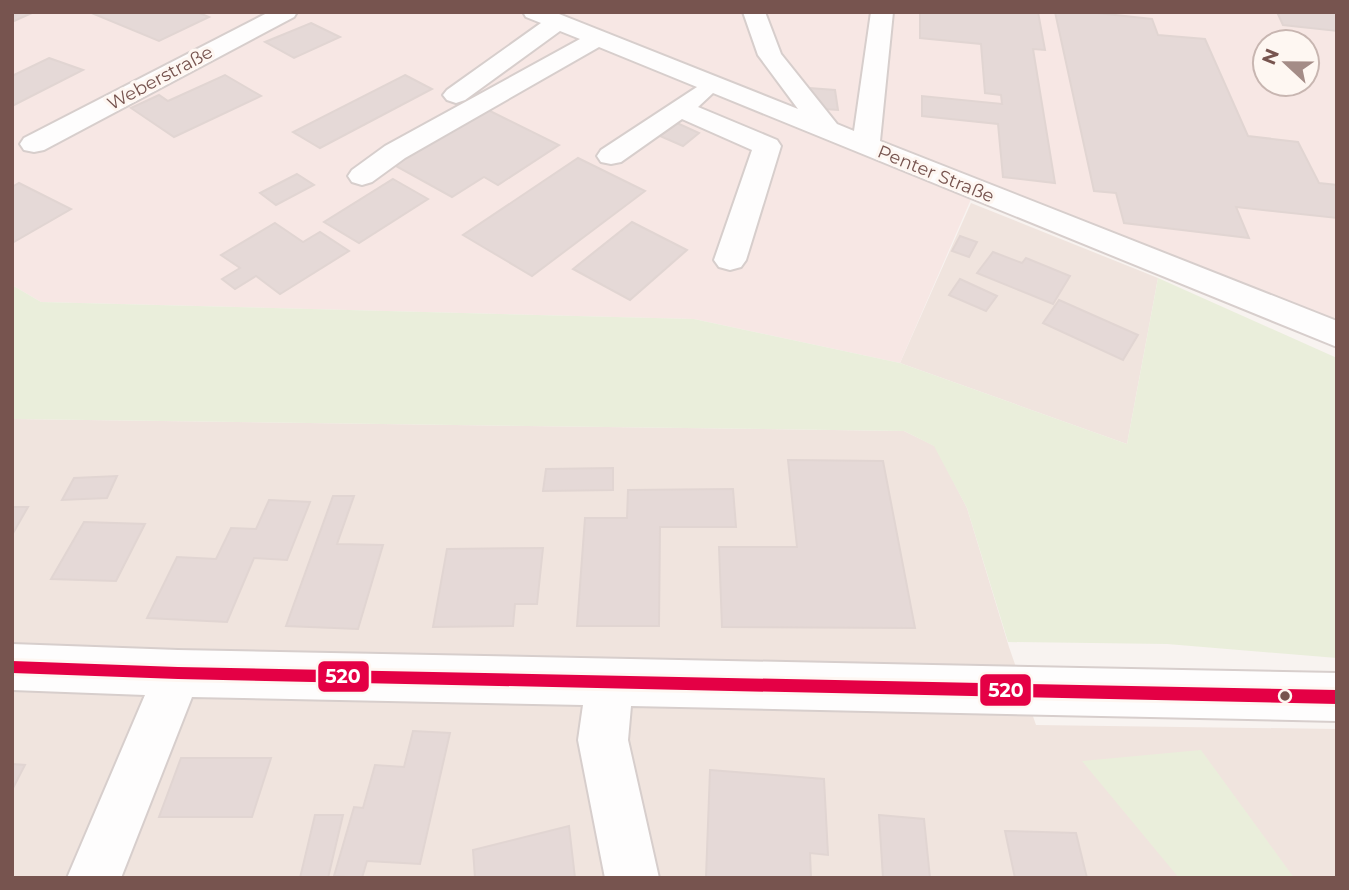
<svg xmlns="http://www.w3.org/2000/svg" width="1349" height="890" font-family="Montserrat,sans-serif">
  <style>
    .residential { fill: #f0e4de }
    .commercial { fill: #f7e7e4; fill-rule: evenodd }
    .green { fill: #eaeedb }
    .building { fill: #e5d9d7; stroke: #e1d5d2; stroke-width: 2 }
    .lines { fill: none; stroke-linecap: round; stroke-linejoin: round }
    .minor-casing { stroke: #d7cecc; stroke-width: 4 }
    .minor { fill: #fefdfd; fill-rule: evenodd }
    .bus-1-casing { stroke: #fef7f2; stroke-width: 6 }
    .bus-1 { fill: #e40045; fill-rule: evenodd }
    .bus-dot { fill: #77544f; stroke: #fef7f2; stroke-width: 2.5 }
    .labels { text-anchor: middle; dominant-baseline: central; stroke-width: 6; stroke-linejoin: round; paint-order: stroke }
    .far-street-label { font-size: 18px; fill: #77544f; stroke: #fef7f2 }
    .line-badge { stroke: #fef7f2; stroke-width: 2.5 }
    .badge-label { font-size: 19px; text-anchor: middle; font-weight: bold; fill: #fff }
  </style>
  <rect width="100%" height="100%" fill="#f8f3f0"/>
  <g class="residential">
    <polygon points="971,203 1158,278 1127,444 900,363"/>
    <polygon points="12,419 904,431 935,446 967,508 1009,647 1036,725 1337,729 1337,878 12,878"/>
  </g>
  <path class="commercial" d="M12,12H1337V335L975,190L900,363L694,319L41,302L12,285ZM1265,42H1307V84H1265Z"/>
  <g class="green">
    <polygon points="1158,278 1337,358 1337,658 1167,644 1008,642 967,508 934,446 904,431 12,419 12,285 41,302 694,319 900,363 1127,444"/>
    <polygon points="1201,750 1284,864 1294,878 1179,878 1082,761"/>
  </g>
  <g class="building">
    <polygon points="12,12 34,12 12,22"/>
    <polygon points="99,12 197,12 209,17 159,41 94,14"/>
    <polygon points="920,12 1038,12 1045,50 1033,49 1055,183 1003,177 998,124 922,116 922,96 1002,104 1001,95 985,93 981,44 920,38"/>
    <polygon points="1055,12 1088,12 1152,19 1158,35 1205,39 1248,136 1298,142 1319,183 1337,185 1337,218 1236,207 1249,238 1124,223 1116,193 1094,191"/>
    <polygon points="1277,12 1337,12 1337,31 1283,25"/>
    <polygon points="311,23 340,37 294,58 265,42"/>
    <polygon points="49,58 83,70 12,106 12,76"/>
    <polygon points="225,75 261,96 174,137 131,108 159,95 168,101"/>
    <polygon points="405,75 432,89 320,148 293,132"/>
    <polygon points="809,88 835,90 838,110 824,109"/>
    <polygon points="488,110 559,145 498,185 484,177 452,197 394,165"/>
    <polygon points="677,123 699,133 683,146 660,136"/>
    <polygon points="578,158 645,191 532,276 463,235"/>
    <polygon points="297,174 314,185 276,205 260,193"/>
    <polygon points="393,179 428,199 359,243 324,222"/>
    <polygon points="19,183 71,209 12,243 12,187"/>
    <polygon points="632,222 687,250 630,300 573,269"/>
    <polygon points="275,223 303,242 320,232 349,251 280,294 256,276 235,289 222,279 240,268 221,255"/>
    <polygon points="960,236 977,242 969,257 952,251"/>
    <polygon points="993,252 1022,263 1026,258 1070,276 1053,304 977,273"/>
    <polygon points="960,279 997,296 986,311 949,295"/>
    <polygon points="1059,300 1138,335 1123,360 1043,323"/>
    <polygon points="788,460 883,461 915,628 722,627 719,547 797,547"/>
    <polygon points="613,468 613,490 543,491 546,469"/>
    <polygon points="117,476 107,498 62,500 74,478"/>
    <polygon points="733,489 736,527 660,527 659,626 577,626 585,518 627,518 628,490"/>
    <polygon points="333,496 354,496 337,544 383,545 358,629 286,626"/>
    <polygon points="269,500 310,502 287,560 254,558 227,622 147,618 177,557 216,559 231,528 256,529"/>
    <polygon points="12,507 28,507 12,535"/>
    <polygon points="84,522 145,524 116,581 51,579"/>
    <polygon points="543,548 537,604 515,604 513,626 433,627 447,549"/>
    <polygon points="413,731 450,733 420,864 367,861 362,878 334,876 354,807 363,808 375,765 404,767"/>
    <polygon points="181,758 271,758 252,817 159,817"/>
    <polygon points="12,764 25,765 12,790"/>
    <polygon points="710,770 824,779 828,855 810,853 811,878 706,877"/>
    <polygon points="315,815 343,815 328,878 300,878"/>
    <polygon points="879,815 924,819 930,878 883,878"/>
    <polygon points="569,826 575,878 475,878 473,850"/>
    <polygon points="1005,831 1076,833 1087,878 1015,878"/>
  </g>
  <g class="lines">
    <defs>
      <g id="minor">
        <polygon points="269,12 297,12 294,17 44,150 34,152 24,150 20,144 24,138"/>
        <polygon points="523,12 554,12 798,109 758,55 743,12 765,12 781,54 837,124 854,131 871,12 893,12 880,141 1337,321 1337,347 713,93 698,107 777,140 781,146 746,260 741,267 730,270 719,267 714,260 752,150 682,119 621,162 611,164 601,162 597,156 601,150 697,87 599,47 405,158 372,182 362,185 352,182 348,176 352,170 385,146 580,39 560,31 465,100 456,103 447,100 443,95 447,90 541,23 526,17"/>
        <polygon points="12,644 178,650 1337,673 1337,721 631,706 628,740 659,878 605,878 578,740 583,705 192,697 121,878 67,878 145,695 12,690"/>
      </g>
    </defs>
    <use href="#minor" class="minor-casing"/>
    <use href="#minor" class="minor"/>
    <defs>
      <polygon id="bus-1" points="12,661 178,667 1337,690 1337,704 178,679 12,673"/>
    </defs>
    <use href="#bus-1" class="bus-1-casing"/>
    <use href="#bus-1" class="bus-1"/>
  </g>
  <circle class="bus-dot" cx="1285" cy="696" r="6"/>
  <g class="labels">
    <g class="far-street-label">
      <text transform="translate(160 78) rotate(-28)">Weberstraße</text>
      <text transform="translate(936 174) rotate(22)">Penter Straße</text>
    </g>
  </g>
  <g class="line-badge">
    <rect x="317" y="660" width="53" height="33" rx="7" fill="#e40045"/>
    <rect x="979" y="673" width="53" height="34" rx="7" fill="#e40045"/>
  </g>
  <g class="badge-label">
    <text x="343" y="683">520</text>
    <text x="1006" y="697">520</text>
  </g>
  <rect width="1349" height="890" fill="none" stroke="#77544f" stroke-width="28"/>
  <g transform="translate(1286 63) rotate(292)"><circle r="33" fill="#fef7f2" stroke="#c8b6b1" stroke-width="2"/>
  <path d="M0-5L12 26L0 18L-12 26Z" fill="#a48c87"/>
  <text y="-10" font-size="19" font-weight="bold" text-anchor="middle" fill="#77544f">N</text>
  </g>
</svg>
